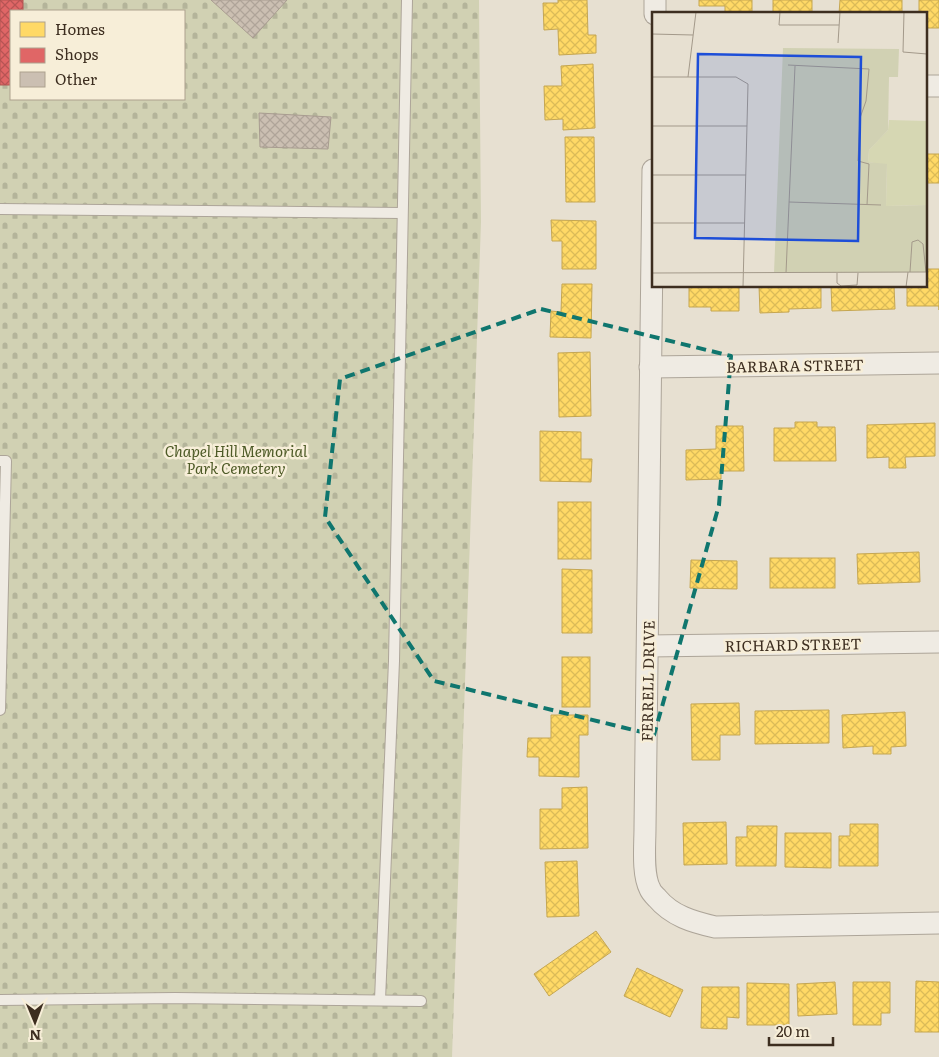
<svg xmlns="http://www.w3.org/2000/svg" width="939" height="1057" font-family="Literata,serif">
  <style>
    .cemetery { fill: url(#cemetery-stones); fill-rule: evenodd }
    .homes { fill: url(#homes-cross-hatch); stroke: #c5a651 }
    .shops { fill: url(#shops-cross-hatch); stroke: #af5551 }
    .building { fill: url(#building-cross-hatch); stroke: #a89c90 }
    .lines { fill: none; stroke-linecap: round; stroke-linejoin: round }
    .service-casing { stroke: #ada599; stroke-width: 12 }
    .minor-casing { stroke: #ada599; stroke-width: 23 }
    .service { stroke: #efebe3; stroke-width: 10 }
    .minor { stroke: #efebe3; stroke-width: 21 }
    .marked { fill: none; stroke: #0f766e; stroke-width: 4; stroke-dasharray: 10 6; stroke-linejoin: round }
    .labels { text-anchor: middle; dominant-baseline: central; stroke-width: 5; stroke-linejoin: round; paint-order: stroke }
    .street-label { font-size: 15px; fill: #3d2e20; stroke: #f7eed8 }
    .park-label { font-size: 15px; font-style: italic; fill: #4d5a26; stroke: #f7eed8 }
    .inset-road { fill: none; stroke: #a3998a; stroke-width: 1 }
    .view { fill: #1d4ed8; fill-opacity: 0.15; stroke: #1d4ed8; stroke-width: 2.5 }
    .inset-edge { fill: none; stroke: #3d2e20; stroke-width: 2.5 }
  </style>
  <defs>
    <pattern id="cemetery-stones" width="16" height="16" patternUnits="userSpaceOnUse" patternTransform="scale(1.25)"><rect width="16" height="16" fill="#d1d1b3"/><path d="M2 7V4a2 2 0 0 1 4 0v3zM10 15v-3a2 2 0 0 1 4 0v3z" fill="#b4b49a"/></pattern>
    <pattern id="homes-cross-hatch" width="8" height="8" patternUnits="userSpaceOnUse" patternTransform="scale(1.25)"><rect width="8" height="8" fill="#ffd966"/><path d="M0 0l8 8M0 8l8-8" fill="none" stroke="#dbbb58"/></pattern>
    <pattern id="shops-cross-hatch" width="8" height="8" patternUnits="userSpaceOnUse" patternTransform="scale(1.25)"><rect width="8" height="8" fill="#e06666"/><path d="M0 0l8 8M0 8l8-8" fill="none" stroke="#b75454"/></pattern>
    <pattern id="building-cross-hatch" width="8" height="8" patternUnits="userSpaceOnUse" patternTransform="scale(1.25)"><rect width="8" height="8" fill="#cbbfb2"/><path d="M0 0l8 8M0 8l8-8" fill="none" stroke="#afa499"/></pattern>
  </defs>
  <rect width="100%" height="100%" fill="#e7e0d1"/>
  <path class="cemetery" d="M0,0H479L481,222L452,1057H0ZM11,11H184V99H11Z"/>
  <g class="homes">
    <polygon points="558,0 587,0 588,35 596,35 596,53 559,55 558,29 544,30 543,3 558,3"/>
    <polygon points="699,0 752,0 752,14 725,14 725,6 699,6"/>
    <rect x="773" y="0" width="39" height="14"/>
    <polygon points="840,0 902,0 902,14 839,14"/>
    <polygon points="919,0 939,0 939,28 925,28 925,14 919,14"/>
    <polygon points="593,64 595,128 563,130 563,119 545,120 544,86 562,86 561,66"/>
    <polygon points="565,137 594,137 595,202 566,202"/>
    <rect x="925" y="154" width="14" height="29"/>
    <polygon points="551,220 596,221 596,269 562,269 562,241 552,241"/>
    <polygon points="925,269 939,269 939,310 939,306 907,306 907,286 925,286"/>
    <polygon points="562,284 592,284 591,338 550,337 551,311 561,312"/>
    <polygon points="689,286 739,286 739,311 711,311 711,307 689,307"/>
    <polygon points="759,286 821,286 821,308 789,309 789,312 760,313"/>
    <polygon points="831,286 894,286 895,309 832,311"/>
    <polygon points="590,352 591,416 559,417 558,353"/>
    <polygon points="795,422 817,422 817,427 835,427 836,461 774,461 774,428 795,428"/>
    <polygon points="935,423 935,456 905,457 906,468 889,468 889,457 867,458 867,425"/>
    <polygon points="716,426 743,426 744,471 721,471 721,479 686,480 686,450 716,449"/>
    <polygon points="540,431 581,432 581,459 592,459 591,482 540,481"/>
    <rect x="558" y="502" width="33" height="57"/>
    <polygon points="919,552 920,582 858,584 857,554"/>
    <rect x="770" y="558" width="65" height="30"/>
    <polygon points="691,560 737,561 737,589 690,588"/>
    <polygon points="562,569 592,570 592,633 562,633"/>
    <rect x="562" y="657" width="28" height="50"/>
    <polygon points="739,703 740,735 720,735 720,760 692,760 691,704"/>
    <polygon points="829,710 829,743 755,744 755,711"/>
    <polygon points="905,712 906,746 891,747 891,754 873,754 873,746 843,748 842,715"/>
    <polygon points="551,715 588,715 588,735 579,735 579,777 539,776 539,757 527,757 528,738 551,738"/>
    <polygon points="587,787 588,848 540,849 540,809 562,809 562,788"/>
    <polygon points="726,822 727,864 684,865 683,823"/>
    <polygon points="850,824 878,824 878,866 839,866 839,836 850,836"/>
    <polygon points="747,826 777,826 776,866 736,866 736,837 747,837"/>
    <polygon points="785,833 831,833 831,868 785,867"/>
    <polygon points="577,861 579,916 547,917 545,862"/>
    <polygon points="596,931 611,952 549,996 534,974"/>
    <polygon points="637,968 683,990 670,1017 624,996"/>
    <polygon points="916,981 939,982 939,1032 915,1032"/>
    <polygon points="835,982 837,1014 798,1016 797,984"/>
    <polygon points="853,982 890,982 890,1013 881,1013 881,1025 853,1025"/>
    <polygon points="747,983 789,984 789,1025 747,1025"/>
    <polygon points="702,987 739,987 739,1018 727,1017 727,1029 701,1028"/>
  </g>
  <polygon class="shops" points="0,0 23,0 23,11 11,11 11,85 0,85"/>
  <g class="building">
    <polygon points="211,0 287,0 253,38"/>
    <polygon points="259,113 331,117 328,149 260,147"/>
  </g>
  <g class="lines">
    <defs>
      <g id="service">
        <polyline points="0,209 402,213"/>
        <polyline points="0,461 6,461 0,710"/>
        <polyline points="0,1000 175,998 421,1001"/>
        <polyline points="380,1000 394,661 407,0"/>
      </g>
      <g id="minor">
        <polyline points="655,14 655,0"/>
        <polyline points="925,86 939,86"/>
        <path d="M653,170L645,828C645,845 642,874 650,889C651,892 655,896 657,898C672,916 693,922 715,927L939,923"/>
        <polyline points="650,367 939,363"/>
        <polyline points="648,646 939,642"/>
      </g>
    </defs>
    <use href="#service" class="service-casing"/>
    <use href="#minor" class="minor-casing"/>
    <use href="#service" class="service"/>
    <use href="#minor" class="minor"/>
  </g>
  <path class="marked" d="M541,309L731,356L719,505L654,735L434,681L325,517L340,379Z"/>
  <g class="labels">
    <g class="street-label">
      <text transform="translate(795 365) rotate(-1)">BARBARA STREET</text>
      <text transform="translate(793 644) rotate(-1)">RICHARD STREET</text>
      <text transform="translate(647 681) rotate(-89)">FERRELL DRIVE</text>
    </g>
    <g class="park-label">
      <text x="236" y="450">Chapel Hill Memorial<tspan x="236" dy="17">Park Cemetery</tspan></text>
    </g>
  </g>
  <g transform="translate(652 12)">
    <rect width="275" height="275" fill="#e7e0d1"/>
    <path d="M237,108L275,109V193L234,194L235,153L216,150L217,138L236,118Z" fill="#d6d7b3"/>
    <path d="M131,36L247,37L246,65H237L236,118L217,138L216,150L235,152L234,194L275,193V260L122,261Z" fill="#d1d1b3"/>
    <path class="inset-road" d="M128,0L127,13H187M252,0L251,40L275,42M0,22L41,23M186,31L188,0M136,53L217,57L214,89L208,106L206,149L217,152L215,193M0,65H84L96,72L91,275M36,65L44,0M0,114H95M0,163H94M137,190L229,193M0,211H93M258,260L260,230L266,228L271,232L274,260M0,261L275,260M134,261L143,54M185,261V271L189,274L205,273L206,261M254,275L256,260"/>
    <path class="view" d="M46,42L209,45L206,229L43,226Z"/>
    <rect width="275" height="275" class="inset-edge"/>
  </g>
  <rect x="10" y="10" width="175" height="90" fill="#f7eed8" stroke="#ada18e"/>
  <rect x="20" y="22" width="25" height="15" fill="#ffd966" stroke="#ada18e"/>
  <text x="55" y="35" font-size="15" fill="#3d2e20">Homes</text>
  <rect x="20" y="48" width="25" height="15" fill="#e06666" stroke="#ada18e"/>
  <text x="55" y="60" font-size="15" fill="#3d2e20">Shops</text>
  <rect x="20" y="72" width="25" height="15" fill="#cbbfb2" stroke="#ada18e"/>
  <text x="55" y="85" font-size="15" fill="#3d2e20">Other</text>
  <g transform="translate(35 1022) rotate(179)" stroke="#f7eed8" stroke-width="4" paint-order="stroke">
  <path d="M0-4L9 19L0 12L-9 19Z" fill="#3d2e20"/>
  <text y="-8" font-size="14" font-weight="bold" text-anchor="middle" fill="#3d2e20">N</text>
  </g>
  <path d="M769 1037v8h64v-8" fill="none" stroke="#3d2e20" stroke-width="2.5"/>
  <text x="776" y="1037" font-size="15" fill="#3d2e20" stroke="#f7eed8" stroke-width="4" paint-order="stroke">20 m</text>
</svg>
